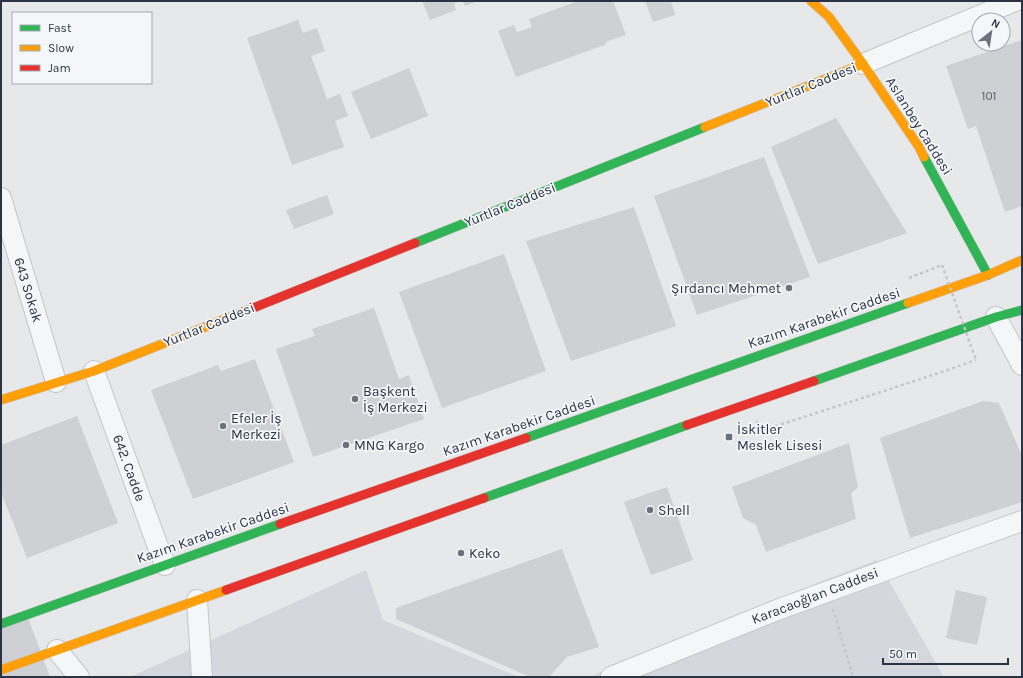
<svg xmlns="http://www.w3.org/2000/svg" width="1023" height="678" font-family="Karla,sans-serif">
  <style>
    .built { fill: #d4d7dd }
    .building { fill: #ced0d3 }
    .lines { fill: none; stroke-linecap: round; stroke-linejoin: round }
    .street-casing { stroke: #c4c6c8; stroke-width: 22 }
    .fast-casing { stroke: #c4c6c8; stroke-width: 10 }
    .slow-casing { stroke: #c4c6c8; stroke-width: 10 }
    .jam-casing { stroke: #c4c6c8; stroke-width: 10 }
    .path { stroke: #c5c6ca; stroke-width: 2.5; stroke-dasharray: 3 3; stroke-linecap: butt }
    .street { stroke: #f5f6f7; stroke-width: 20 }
    .fast { stroke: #30b455; stroke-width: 9 }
    .slow { stroke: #ff9f0a; stroke-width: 9 }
    .jam { stroke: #e5322d; stroke-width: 9 }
    .path-bridge { stroke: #c5c6ca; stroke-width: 2.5; stroke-dasharray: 3 3; stroke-linecap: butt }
    .poi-dot { fill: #6c737f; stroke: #f4f6f9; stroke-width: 1.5 }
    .labels { text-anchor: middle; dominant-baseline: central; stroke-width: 3.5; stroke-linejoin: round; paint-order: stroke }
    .number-label { font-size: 12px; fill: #545c69 }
    .street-label { font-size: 14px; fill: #2b3445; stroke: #f4f6f9 }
    .poi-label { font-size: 14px; fill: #2b3445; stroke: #f4f6f9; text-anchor: start }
  </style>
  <rect width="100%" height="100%" fill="#e6e8ea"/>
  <g class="built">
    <polygon points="877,560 944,677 590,677 766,603"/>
    <polygon points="366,570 383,620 519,677 130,677"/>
  </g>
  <g class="building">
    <polygon points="422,1 460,1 454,4 456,10 430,20"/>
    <polygon points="463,1 478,1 465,6"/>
    <polygon points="578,1 613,1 626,35 606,42 607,44 516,77 498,31 514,25 517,32 532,27 529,19"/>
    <polygon points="645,1 671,1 675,15 653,22"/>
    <polygon points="298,20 303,33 317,28 325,51 311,56 327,99 340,94 348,116 335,121 344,147 292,165 247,38"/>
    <polygon points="1022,40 1022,206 1005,212 976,126 968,129 946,66"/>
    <polygon points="409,68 428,116 371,139 351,92"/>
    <polygon points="836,118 907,233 818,264 771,147"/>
    <polygon points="764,157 810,277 697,315 654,196"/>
    <polygon points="327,195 334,214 294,229 286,210"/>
    <polygon points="634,207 676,326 571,361 526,241"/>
    <polygon points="504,254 546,371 442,408 399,292"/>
    <polygon points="374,308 399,379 409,375 424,419 313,457 276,349 315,336 312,329"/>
    <polygon points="255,359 294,462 193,499 151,390 218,365 221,371"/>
    <polygon points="983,401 999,403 1022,456 1022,502 910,538 880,438"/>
    <polygon points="77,416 118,523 27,558 1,492 1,445"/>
    <polygon points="849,443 858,487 851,494 856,519 766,552 756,525 743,518 732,487"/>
    <polygon points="667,487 693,560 651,575 624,502"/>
    <polygon points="562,549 599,647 567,657 549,677 530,677 396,619 396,608"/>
    <polygon points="956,590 987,597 977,645 946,638"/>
    <polygon points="27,615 50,677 1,677 1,625"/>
  </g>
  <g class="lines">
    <defs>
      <g id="street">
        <polyline points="863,64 1015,1"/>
        <polyline points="1,198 56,382"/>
        <polyline points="996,317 1022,365"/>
        <polyline points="94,371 153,533 165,565"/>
        <polyline points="197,600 202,677"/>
        <polyline points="57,650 79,677"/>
        <polyline points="611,677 777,610 963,542 1022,521"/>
      </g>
      <g id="fast">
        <polyline points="924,157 988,275"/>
        <polyline points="415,243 705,127"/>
        <polyline points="814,381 996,317 1022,310"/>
        <polyline points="526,438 908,303"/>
        <polyline points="484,498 687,425"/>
        <polyline points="1,624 280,524"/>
      </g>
      <g id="slow">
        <polyline points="811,1 829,17 863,64 919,147 924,157"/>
        <polyline points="705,127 863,64"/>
        <polyline points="908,303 988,275 1022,260"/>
        <polyline points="1,400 94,371 253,308"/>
        <polyline points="1,670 226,590"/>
      </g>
      <g id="jam">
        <polyline points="253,308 415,243"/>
        <polyline points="687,425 814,381"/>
        <polyline points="280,524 526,438"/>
        <polyline points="226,590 484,498"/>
      </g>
    </defs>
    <use href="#street" class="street-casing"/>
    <use href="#fast" class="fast-casing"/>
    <use href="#slow" class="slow-casing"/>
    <use href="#jam" class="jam-casing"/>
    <g class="path">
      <polyline points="909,278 942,265"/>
      <polyline points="756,421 764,430 936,374 976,360"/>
      <polyline points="833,609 853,677"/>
    </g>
    <use href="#street" class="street"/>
    <use href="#fast" class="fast"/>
    <use href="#slow" class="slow"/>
    <use href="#jam" class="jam"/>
    <polyline class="path-bridge" points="942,265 976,360"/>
  </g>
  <g class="poi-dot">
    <circle cx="789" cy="288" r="4"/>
    <circle cx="355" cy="399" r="4"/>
    <circle cx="223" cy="426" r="4"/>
    <rect x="725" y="433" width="8" height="8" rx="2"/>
    <circle cx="346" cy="445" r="4"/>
    <circle cx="650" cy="510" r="4"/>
    <circle cx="461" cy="553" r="4"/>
  </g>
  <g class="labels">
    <g class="number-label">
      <text x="989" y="96">101</text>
    </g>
    <g class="street-label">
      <text transform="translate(811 85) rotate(-22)">Yurtlar Caddesi</text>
      <text transform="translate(919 126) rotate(58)">Aslanbey Caddesi</text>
      <text transform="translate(510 205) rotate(-22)">Yurtlar Caddesi</text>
      <text transform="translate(28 290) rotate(73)">643 Sokak</text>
      <text transform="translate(824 318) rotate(-19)">Kazım Karabekir Caddesi</text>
      <text transform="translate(209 325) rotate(-22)">Yurtlar Caddesi</text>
      <text transform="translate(519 426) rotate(-19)">Kazım Karabekir Caddesi</text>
      <text transform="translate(129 468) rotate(70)">642. Cadde</text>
      <text transform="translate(213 533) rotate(-19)">Kazım Karabekir Caddesi</text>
      <text transform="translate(815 596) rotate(-21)">Karacaoğlan Caddesi</text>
    </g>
    <g class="poi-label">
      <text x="781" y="288" text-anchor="end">Şırdancı Mehmet</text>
      <text x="363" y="391">Başkent<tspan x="363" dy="16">İş Merkezi</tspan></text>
      <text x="231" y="418">Efeler İş<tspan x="231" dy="16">Merkezi</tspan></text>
      <text x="737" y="429">İskitler<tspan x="737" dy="16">Meslek Lisesi</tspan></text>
      <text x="354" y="445">MNG Kargo</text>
      <text x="658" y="510">Shell</text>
      <text x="469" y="553">Keko</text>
    </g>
  </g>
  <rect width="1023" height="678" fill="none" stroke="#2b3445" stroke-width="4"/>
  <rect x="12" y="12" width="140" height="72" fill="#f4f6f9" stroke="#a4a8b1"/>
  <rect x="20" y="25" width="20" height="6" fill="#30b455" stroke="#a4a8b1"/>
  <text x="48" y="32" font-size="12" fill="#2b3445">Fast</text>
  <rect x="20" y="45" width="20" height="6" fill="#ff9f0a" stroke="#a4a8b1"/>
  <text x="48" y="52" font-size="12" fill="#2b3445">Slow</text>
  <rect x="20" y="65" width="20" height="6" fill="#e5322d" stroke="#a4a8b1"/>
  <text x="48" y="72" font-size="12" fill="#2b3445">Jam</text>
  <g transform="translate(991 32) rotate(30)"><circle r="19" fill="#f4f6f9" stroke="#a4a8b1"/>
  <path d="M0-3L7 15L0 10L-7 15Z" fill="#6c737f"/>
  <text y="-6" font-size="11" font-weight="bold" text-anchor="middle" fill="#2b3445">N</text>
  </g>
  <path d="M883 658v6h125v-6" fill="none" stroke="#2b3445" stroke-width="2"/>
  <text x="889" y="658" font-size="12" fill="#2b3445" stroke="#f4f6f9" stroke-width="3" paint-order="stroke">50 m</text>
</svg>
